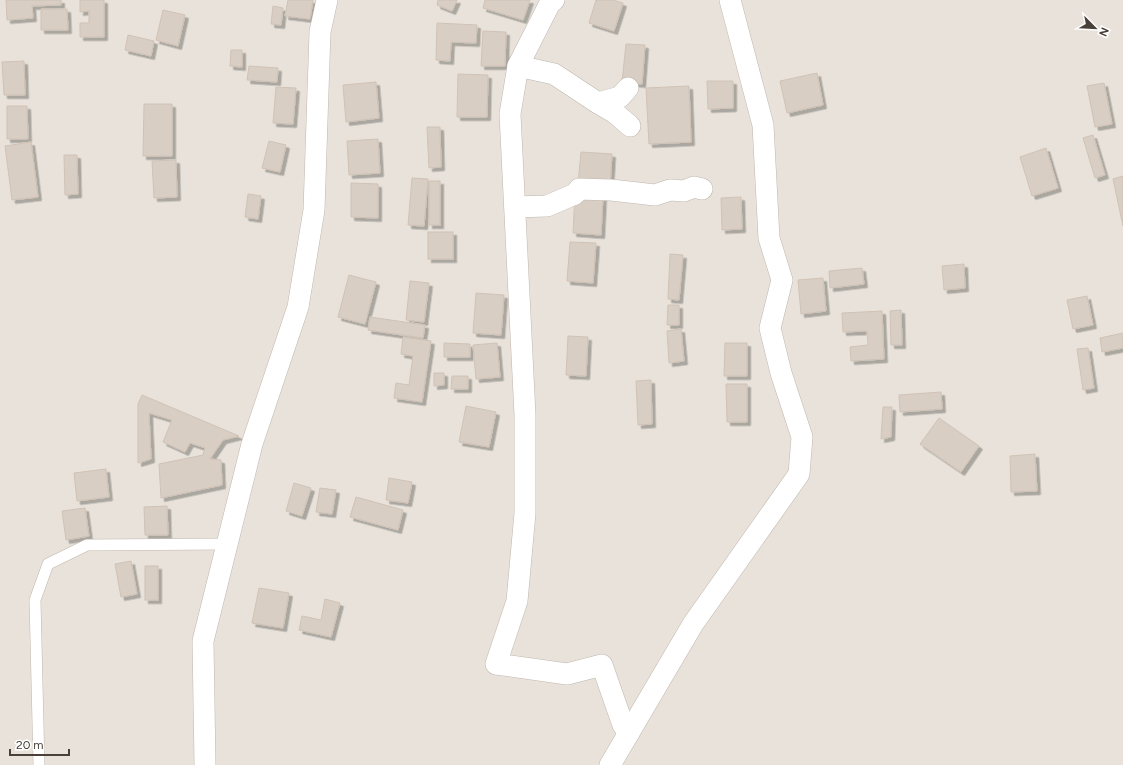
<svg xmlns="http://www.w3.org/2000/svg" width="1123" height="765" font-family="Figtree,sans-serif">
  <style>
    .residential { fill: #e8e2da }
    .building { fill: #d9cec4; stroke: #d0c2b5; filter: url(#shadow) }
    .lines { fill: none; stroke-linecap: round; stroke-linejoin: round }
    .lane-casing { stroke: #c0b7ae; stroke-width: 12 }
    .street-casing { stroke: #c0b7ae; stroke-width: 22 }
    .lane { stroke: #fff; stroke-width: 11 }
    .street { stroke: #fff; stroke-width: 21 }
  </style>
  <defs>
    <filter id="shadow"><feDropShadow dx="3.5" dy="3.5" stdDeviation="0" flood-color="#0004"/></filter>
  </defs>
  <rect width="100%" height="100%" fill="#f5f1eb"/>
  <rect class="residential" x="0" y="0" width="1123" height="765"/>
  <g class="building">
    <polygon points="6,0 61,0 61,5 32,6 33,18 7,20"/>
    <polygon points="80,0 104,0 104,37 80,37 80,23 89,23 89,11 80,12"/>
    <polygon points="288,0 313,0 310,19 285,16"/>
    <polygon points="438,0 457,0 452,11 437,5"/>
    <polygon points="485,0 530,0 523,20 483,8"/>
    <polygon points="596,0 613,0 623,3 614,31 589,23"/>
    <polygon points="273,6 283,8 281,25 271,24"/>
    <polygon points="41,9 67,9 68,30 41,30"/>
    <polygon points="163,10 185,15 178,46 156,40"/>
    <polygon points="437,23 477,25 476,43 451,42 450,61 436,60"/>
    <polygon points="483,31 506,32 505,66 481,66"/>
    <polygon points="128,35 154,41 151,56 125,50"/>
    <polygon points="626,44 645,45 642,84 622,82"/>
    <polygon points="231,50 242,50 242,67 230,66"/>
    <polygon points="24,61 25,95 4,95 2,62"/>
    <polygon points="249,66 278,68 277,82 247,80"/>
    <polygon points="817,73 823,105 787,113 780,81"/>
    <polygon points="458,74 488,75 487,117 457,117"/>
    <polygon points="707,81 733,81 733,108 708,109"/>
    <polygon points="376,82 379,118 346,122 343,85"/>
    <polygon points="1104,83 1112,124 1095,127 1087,86"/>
    <polygon points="689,86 691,142 649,144 646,88"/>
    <polygon points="276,87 296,88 293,124 273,123"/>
    <polygon points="144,104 172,104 172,156 143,156"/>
    <polygon points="7,106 27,106 28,139 7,139"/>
    <polygon points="427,127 440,127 441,167 429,168"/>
    <polygon points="1093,135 1105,175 1095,178 1083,138"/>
    <polygon points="378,139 380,173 349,175 347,141"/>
    <polygon points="269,141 286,145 280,172 262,168"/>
    <polygon points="31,142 38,197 12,200 5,146"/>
    <polygon points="1046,148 1058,188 1032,196 1020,157"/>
    <polygon points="581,152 612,154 610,186 578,184"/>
    <polygon points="64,155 77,155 78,194 65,195"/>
    <polygon points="176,160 177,197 154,198 152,161"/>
    <polygon points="1123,176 1123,226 1113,179"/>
    <polygon points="412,178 428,179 424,226 408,225"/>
    <rect x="429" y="181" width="11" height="44"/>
    <polygon points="351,183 378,184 378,218 351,217"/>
    <polygon points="248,194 261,196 258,219 245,217"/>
    <polygon points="575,194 603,196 601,235 573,233"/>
    <polygon points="741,197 742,229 722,230 721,198"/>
    <rect x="428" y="232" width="25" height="27"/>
    <polygon points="570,242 596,243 593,283 567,281"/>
    <polygon points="670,254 683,255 679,300 668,299"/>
    <polygon points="964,264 965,288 944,290 942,266"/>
    <polygon points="862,268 864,284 830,288 829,271"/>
    <polygon points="349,275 376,282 365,324 338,317"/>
    <polygon points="823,278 826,311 801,314 798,280"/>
    <polygon points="410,281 429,283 424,322 406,320"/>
    <polygon points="476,293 504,295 501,335 473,333"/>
    <polygon points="1087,296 1093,325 1073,329 1067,300"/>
    <polygon points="668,305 679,305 679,325 667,325"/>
    <polygon points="901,310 902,345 891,345 890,311"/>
    <polygon points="882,311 884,359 851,361 850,347 868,345 867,331 843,332 842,313"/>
    <polygon points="370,317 425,325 423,338 368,330"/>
    <polygon points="681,329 684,361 669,363 667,331"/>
    <polygon points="1123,333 1123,348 1102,352 1100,338"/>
    <polygon points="568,336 588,337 586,376 566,375"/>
    <polygon points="403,337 431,341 422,402 394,398 396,383 409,385 413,356 401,354"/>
    <polygon points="444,343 470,344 470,357 444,357"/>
    <polygon points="497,343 500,377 476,379 473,345"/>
    <polygon points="725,343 747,343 747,376 724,376"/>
    <polygon points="1088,348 1094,388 1083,390 1077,349"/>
    <polygon points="434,373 444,373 444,385 434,386"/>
    <polygon points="452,376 468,376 468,389 451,389"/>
    <polygon points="651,380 652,424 638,425 636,381"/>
    <polygon points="726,384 747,384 747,422 727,422"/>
    <polygon points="941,392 942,409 900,412 899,395"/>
    <polygon points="142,395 239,436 223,440 210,459 221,460 222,485 161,498 159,464 203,455 205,448 190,443 185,452 163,442 172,420 149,413 151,459 138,463 138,404"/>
    <polygon points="466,406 496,412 489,447 459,442"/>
    <polygon points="883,407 892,407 891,437 881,439"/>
    <polygon points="939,418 979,446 961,472 920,444"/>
    <polygon points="1035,454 1037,491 1011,492 1010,456"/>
    <polygon points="106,469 109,497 77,501 74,473"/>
    <polygon points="389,478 412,482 408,503 386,500"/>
    <polygon points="294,483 311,488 302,516 286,511"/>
    <polygon points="320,488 336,490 332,514 316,512"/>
    <polygon points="356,497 403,510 398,530 350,517"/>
    <polygon points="167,506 168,535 145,535 144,507"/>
    <polygon points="85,508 89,536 66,540 62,511"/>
    <polygon points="131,561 137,594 121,597 115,564"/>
    <rect x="145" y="566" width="13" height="34"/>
    <polygon points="259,588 289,593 283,628 252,623"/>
    <polygon points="325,599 340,603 331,637 299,630 302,616 321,620"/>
  </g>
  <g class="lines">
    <defs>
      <polyline id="lane" points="39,765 35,600 48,564 87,545 228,544"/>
      <g id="street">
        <polyline points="554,0 550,3 518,66 510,114 525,415 525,513 517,601 496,664 567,674 602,665 623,725 629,733"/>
        <polyline points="518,66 554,74 598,103 620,97 628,88"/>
        <polyline points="598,103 615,113 630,126"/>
        <polyline points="515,207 547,206 575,194 579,189 611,190 655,195 670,190 684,191 694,187 702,189"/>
        <polyline points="205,765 203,641 252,444 298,307 314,210 320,32 327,0"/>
        <polyline points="610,765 693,624 799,474 802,437 781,373 770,328 782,280 769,238 763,125 730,0"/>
      </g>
    </defs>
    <use href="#lane" class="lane-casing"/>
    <use href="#street" class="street-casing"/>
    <use href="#lane" class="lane"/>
    <use href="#street" class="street"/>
  </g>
  <g transform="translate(1095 28) rotate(114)" stroke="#ffffff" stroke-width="3" paint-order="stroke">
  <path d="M0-3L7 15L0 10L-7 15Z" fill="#494139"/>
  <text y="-6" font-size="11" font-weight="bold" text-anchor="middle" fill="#494139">N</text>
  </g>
  <path d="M10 749v6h59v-6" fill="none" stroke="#494139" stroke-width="2"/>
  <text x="16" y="749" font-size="12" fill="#494139" stroke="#ffffff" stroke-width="3" paint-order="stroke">20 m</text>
</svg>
